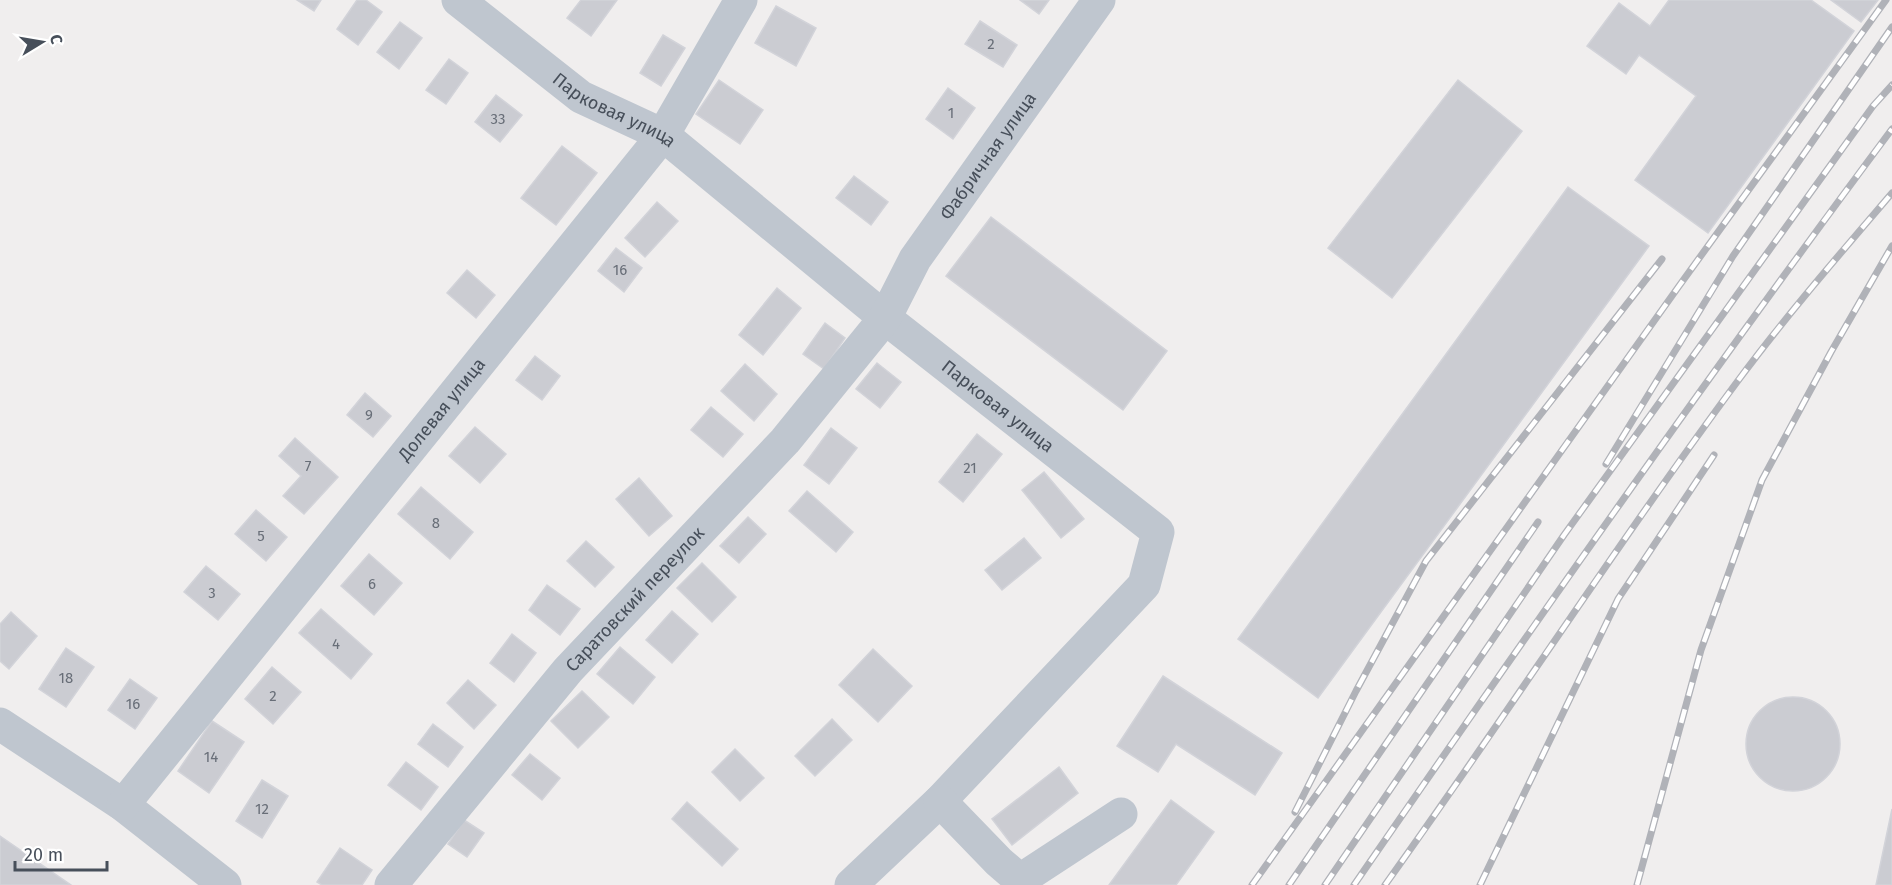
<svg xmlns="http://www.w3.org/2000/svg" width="1892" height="885" font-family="'Fira Sans',sans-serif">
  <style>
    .building { fill: #cbccd2; stroke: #d2d3d9; stroke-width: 1.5 }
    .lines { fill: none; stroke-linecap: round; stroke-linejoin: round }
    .minor { stroke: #bfc6cf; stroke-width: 33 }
    .rail-casing { stroke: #b0b2b8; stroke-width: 7 }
    .rail { stroke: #fff; stroke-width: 4.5; stroke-dasharray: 14; stroke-linecap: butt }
    .labels { text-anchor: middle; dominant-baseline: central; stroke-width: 4.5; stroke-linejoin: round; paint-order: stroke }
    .number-label { font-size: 15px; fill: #686e78 }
    .street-label { font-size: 18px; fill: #474f5a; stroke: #fff }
  </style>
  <rect width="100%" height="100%" fill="#f0eeee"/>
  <g class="building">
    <polygon points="297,0 321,0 314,11"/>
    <polygon points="357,0 366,0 382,12 358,45 337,29"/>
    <polygon points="581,0 617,0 591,36 567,18"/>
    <polygon points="1020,0 1049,0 1039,14"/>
    <polygon points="1669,0 1811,0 1854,31 1708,233 1635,180 1696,96 1639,55 1626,74 1587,46 1619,3 1650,26"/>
    <polygon points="1831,0 1878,0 1861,22"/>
    <polygon points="776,6 816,28 796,66 755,43"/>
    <polygon points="980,21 1017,45 1003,67 965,44"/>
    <polygon points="400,22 422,38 399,69 377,52"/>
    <polygon points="663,35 685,48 661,86 640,73"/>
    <polygon points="449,59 468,73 446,104 426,90"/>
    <polygon points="719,80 763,110 740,144 696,114"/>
    <polygon points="1458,80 1522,131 1392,298 1328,248"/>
    <polygon points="948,88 975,108 953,139 926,119"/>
    <polygon points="496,95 522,115 500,142 475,122"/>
    <polygon points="562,146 597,173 556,225 521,198"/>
    <polygon points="854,176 888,202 871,225 836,198"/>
    <polygon points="1568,187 1649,246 1318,698 1238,639"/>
    <polygon points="657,202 678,221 645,257 625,238"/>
    <polygon points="991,217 1167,351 1123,410 946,276"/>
    <polygon points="616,248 642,268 624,292 598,271"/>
    <polygon points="467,270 495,295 476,318 447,293"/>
    <polygon points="777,288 801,308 763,355 739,335"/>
    <polygon points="825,323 845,338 824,369 803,354"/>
    <polygon points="535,356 560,376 542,400 516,380"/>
    <polygon points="877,363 901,382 880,408 856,389"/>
    <polygon points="745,364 777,394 754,421 721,391"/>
    <polygon points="365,393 391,416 373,437 347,415"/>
    <polygon points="711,407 743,434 723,457 691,430"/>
    <polygon points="475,427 506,454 480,483 449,456"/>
    <polygon points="831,428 857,448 829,484 804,465"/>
    <polygon points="977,434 1002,454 963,502 939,482"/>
    <polygon points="295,438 338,477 304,514 283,496 301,476 279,456"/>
    <polygon points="1044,472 1084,519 1061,538 1022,490"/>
    <polygon points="639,478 672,516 649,536 616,499"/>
    <polygon points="421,487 473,532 450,559 398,514"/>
    <polygon points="807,491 853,532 836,552 789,511"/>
    <polygon points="256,510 287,537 266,561 235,534"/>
    <polygon points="748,517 766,534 739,563 720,546"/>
    <polygon points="1024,538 1041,558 1002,590 985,570"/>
    <polygon points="586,541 614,567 595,587 567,561"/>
    <polygon points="369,554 402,583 374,615 341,586"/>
    <polygon points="702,563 736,597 712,622 677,588"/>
    <polygon points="206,566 240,594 218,620 184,592"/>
    <polygon points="547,585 580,609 560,635 529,610"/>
    <polygon points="321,609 372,654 351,679 299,633"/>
    <polygon points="672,611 698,634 672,663 646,640"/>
    <polygon points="11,612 37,636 9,669 0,661 0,624"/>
    <polygon points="512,634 536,653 514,682 490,663"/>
    <polygon points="620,647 655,677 633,704 597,674"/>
    <polygon points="66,648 94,667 66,707 39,689"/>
    <polygon points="873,649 912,686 878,722 839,685"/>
    <polygon points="272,667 301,692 273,724 245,699"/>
    <polygon points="1163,676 1282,753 1255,795 1176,744 1158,772 1117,746"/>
    <polygon points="130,679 157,698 135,729 108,710"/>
    <polygon points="468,680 496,705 474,729 447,703"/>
    <polygon points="582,691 609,717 578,748 551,721"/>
    <circle cx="1793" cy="744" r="47"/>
    <polygon points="832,719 852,740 815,776 795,756"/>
    <polygon points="212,721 244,742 209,793 178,771"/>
    <polygon points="433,724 463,747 448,767 418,744"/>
    <polygon points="735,749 764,778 740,801 712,772"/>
    <polygon points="530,754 560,778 542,800 512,775"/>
    <polygon points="406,762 438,787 421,810 388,785"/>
    <polygon points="1059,767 1078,793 1012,845 992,819"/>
    <polygon points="262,780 288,796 262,838 236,821"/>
    <polygon points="1171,800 1214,832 1176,885 1109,885"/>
    <polygon points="687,802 738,849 722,866 672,819"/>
    <polygon points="1892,809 1892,885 1876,885"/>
    <polygon points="464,820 484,833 467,857 448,844"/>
    <polygon points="0,836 71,885 0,885"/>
    <polygon points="340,848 372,870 362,885 322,885 317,882"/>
  </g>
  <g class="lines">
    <g class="minor">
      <path id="s1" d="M458,0L581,97L663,135L885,318L1158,532L1144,585L940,801L851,885"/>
      <polyline points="0,724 123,805 225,885"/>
      <polyline points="940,801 999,862 1020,880 1121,814"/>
      <path id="s2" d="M123,805L663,135L741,0"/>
      <path id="s3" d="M391,885L568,670L785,441L885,318L915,259L1099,0"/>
    </g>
    <defs>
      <g id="rail">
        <polyline points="1606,464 1733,256 1892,27"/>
        <polyline points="1295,812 1356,691 1426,561 1662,259"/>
        <polyline points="1252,885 1679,286 1886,0"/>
        <polyline points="1289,885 1538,522"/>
        <polyline points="1325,885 1564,535 1873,106 1892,85"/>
        <path d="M1354,885C1530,630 1707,377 1892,129"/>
        <path d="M1385,885C1504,719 1615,547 1737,382C1785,317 1839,255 1892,193"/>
        <polyline points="1480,885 1618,599 1714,455"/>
        <polyline points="1637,885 1701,650 1762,480 1831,352 1892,246"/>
      </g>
    </defs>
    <use href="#rail" class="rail-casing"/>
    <use href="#rail" class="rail"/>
  </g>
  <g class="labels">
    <g class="number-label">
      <text x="991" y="44">2</text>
      <text x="951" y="113">1</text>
      <text x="498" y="119">33</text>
      <text x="620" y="270">16</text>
      <text x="369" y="415">9</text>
      <text x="308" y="466">7</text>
      <text x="970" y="468">21</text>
      <text x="436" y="523">8</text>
      <text x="261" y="536">5</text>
      <text x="372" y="584">6</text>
      <text x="212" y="593">3</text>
      <text x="336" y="644">4</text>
      <text x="66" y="678">18</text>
      <text x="273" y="696">2</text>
      <text x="133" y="704">16</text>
      <text x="211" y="757">14</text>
      <text x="262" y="809">12</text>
    </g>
    <g class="street-label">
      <text stroke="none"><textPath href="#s1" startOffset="192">Парковая улица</textPath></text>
      <text stroke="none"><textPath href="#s3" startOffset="945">Фабричная улица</textPath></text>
      <text stroke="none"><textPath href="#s1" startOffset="678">Парковая улица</textPath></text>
      <text stroke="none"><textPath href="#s2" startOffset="508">Долевая улица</textPath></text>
      <text stroke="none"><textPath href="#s3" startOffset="376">Саратовский переулок</textPath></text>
    </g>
  </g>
  <g transform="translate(42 42) rotate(79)" stroke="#ffffff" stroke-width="4.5" paint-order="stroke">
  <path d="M0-4.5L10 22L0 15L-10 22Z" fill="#474f5a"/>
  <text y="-9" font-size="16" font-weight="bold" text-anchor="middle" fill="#474f5a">С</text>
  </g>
  <path d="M15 861v9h92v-9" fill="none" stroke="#474f5a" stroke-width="3"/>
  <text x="24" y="861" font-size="18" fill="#474f5a" stroke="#ffffff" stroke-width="4.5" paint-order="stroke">20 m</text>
</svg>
